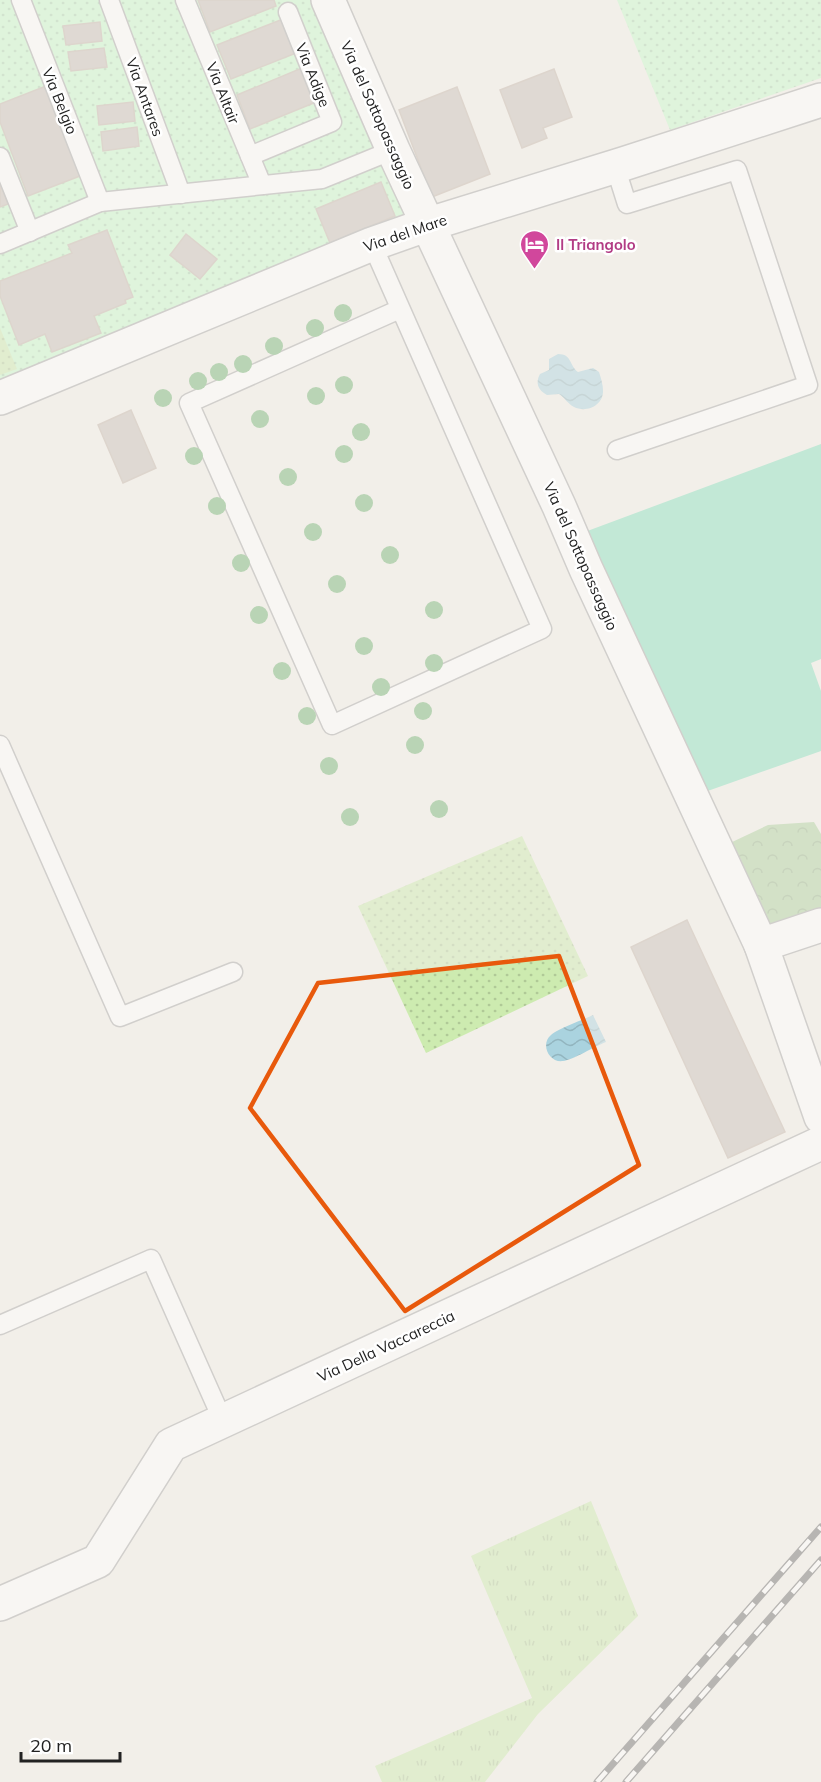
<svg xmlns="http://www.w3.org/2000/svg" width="821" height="1782" font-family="Mulish,sans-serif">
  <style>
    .grass { fill: url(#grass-tufts) }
    .forest { fill: url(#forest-crowns) }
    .park { fill: url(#park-dots) }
    .garden { fill: url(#garden-dots) }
    .pitch { fill: #88e0be }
    .water { fill: url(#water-waves) }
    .building { fill: #c7bfb8; stroke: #c4b6ab; stroke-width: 1.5 }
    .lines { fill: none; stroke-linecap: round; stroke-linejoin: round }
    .lane-casing { stroke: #a9a9a9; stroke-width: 21 }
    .street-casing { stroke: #a9a9a9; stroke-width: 36 }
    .lane { stroke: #fff; stroke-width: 18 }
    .street { stroke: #fff; stroke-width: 33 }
    .rail-casing { stroke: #707070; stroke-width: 7 }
    .rail { stroke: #fff; stroke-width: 4.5; stroke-dasharray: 14; stroke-linecap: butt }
    .tree { fill: #74b475 }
    .marked { fill: none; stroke: #e8590c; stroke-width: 4.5; stroke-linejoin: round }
    .labels { text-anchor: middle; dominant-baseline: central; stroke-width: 5; stroke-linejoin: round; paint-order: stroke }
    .street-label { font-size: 15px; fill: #222; stroke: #fff }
    .hotel-label { font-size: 15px; font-weight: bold; fill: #b23c85; stroke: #fff; text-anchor: start }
  </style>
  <defs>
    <pattern id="grass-tufts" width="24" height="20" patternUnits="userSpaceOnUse" patternTransform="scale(1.5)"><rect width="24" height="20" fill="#cdebb0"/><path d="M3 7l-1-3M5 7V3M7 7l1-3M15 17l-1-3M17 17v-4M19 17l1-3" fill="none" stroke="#b0c997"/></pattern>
    <pattern id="forest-crowns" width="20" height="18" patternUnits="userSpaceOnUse" patternTransform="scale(1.5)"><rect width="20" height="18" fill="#add19e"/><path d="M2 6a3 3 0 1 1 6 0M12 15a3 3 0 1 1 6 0" fill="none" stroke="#95b388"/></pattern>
    <pattern id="park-dots" width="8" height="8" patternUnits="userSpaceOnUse" patternTransform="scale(1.5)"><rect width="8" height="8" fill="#c8facc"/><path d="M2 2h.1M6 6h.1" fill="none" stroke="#acd6af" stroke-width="1.8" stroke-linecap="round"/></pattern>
    <pattern id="garden-dots" width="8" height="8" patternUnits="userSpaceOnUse" patternTransform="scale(1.5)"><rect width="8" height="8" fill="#cdebb0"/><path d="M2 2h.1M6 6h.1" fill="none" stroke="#b0c997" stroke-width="1.8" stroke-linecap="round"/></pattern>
    <pattern id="water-waves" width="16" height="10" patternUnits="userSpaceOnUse" patternTransform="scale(1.5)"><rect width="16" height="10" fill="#aad3df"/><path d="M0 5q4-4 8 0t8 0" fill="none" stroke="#92b5bf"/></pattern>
  </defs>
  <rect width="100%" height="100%" fill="#f2efe9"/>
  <polygon class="grass" points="591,1501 638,1616 538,1714 485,1782 382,1782 375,1766 532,1698 471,1556"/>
  <polygon class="forest" points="814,822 821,834 821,914 771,931 730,843 768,825"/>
  <g class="park">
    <polygon points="0,0 320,0 409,219 0,383"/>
    <polygon points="617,0 821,0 821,78 670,130"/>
  </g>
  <g class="garden">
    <polygon points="0,328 17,369 0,375"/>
    <polygon points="522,836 588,976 426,1053 358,906"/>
  </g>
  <polygon class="pitch" points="821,444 821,659 811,663 821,691 821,751 702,793 582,533"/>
  <g class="water">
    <path d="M558,354C572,354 569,365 578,372L593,368L599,372C601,378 603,385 603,391C603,406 586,413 574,407C568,404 565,398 559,394L547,395C538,390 535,383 540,374L549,370V359Z"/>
    <path d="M593,1015L606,1042C595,1046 573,1060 563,1061C549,1063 540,1044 551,1035C559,1028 583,1020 593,1015Z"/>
  </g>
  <g class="building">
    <polygon points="198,0 274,0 276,6 210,32"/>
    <polygon points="283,19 296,53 231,79 217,45"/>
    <polygon points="100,22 102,41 66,45 63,26"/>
    <polygon points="104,48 107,67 71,71 68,52"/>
    <polygon points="302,68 316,102 250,129 237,95"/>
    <polygon points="554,69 572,117 543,128 547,138 522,148 500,90"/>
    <polygon points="46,86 80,176 28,196 0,122 0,104"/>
    <polygon points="457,87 490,174 432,197 399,110"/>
    <polygon points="133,102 135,121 99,125 97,106"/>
    <polygon points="137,127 139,146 103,151 101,132"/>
    <polygon points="381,182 395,216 330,243 316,209"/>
    <polygon points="0,183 8,204 0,207"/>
    <polygon points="107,230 133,297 125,300 126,303 94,316 101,333 52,352 45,334 19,345 0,296 0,281 72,253 68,245"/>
    <polygon points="186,234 217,259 200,279 170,255"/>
    <polygon points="131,410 156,468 123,483 98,425"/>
    <polygon points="687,920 785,1132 728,1158 631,947"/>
  </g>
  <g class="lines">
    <defs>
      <g id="lane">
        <polyline points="21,0 100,202"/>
        <polyline points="109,0 181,194"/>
        <polyline points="185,0 262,185"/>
        <polyline points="250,156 332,122 288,12"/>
        <polyline points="0,157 30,232"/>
        <polyline points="615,166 627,204 737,170 808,385 617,450"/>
        <polyline points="0,244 100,202 322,179 393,150"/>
        <polyline points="372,244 542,629 332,725 189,403 400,309"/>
        <polyline points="0,745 120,1017 233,972"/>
        <polyline points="0,1325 151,1259 223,1421"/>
      </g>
      <g id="street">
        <polyline points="328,0 393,150 559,506 586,569 761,945 821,1117"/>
        <polyline points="0,398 372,244 426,225 623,164 821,100"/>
        <polyline points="761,945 821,925"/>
        <polyline points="0,1604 98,1561 171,1445 821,1143"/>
      </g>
    </defs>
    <use href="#lane" class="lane-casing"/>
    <use href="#street" class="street-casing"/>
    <use href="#lane" class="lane"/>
    <use href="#street" class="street"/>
    <defs>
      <g id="rail">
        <polyline points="597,1782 821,1527"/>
        <polyline points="626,1782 821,1560"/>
      </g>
    </defs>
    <use href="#rail" class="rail-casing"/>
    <use href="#rail" class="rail"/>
  </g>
  <g class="tree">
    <circle cx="343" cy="313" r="9"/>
    <circle cx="315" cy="328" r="9"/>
    <circle cx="274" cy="346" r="9"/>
    <circle cx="243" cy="364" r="9"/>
    <circle cx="219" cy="372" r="9"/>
    <circle cx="198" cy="381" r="9"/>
    <circle cx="344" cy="385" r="9"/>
    <circle cx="316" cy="396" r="9"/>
    <circle cx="163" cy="398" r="9"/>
    <circle cx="260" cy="419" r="9"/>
    <circle cx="361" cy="432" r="9"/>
    <circle cx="344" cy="454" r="9"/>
    <circle cx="194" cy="456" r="9"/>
    <circle cx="288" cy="477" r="9"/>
    <circle cx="364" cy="503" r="9"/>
    <circle cx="217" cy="506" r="9"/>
    <circle cx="313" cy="532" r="9"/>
    <circle cx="390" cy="555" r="9"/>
    <circle cx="241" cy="563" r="9"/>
    <circle cx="337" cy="584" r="9"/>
    <circle cx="434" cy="610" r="9"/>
    <circle cx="259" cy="615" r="9"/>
    <circle cx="364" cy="646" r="9"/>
    <circle cx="434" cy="663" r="9"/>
    <circle cx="282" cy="671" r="9"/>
    <circle cx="381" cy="687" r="9"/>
    <circle cx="423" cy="711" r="9"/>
    <circle cx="307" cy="716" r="9"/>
    <circle cx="415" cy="745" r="9"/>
    <circle cx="329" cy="766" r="9"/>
    <circle cx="439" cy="809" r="9"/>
    <circle cx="350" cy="817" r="9"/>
  </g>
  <path d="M0 0H821V1782H0ZM559,956L639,1165L405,1311L250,1108L318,983Z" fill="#f2efe9" fill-opacity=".55" fill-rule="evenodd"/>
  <path class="marked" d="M559,956L639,1165L405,1311L250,1108L318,983Z"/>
  <defs>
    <symbol id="hotel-pin" viewBox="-11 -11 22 30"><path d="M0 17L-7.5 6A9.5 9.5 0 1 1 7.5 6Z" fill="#d1479c" stroke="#fff"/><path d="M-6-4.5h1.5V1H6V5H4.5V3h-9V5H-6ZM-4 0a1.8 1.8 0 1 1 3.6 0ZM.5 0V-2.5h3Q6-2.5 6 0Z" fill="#fff"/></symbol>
  </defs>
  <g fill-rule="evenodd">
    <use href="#hotel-pin" x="518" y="228" width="33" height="45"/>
  </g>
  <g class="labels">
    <g class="street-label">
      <text transform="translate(313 75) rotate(68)">Via Adige</text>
      <text transform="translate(223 93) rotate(68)">Via Altair</text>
      <text transform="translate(145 97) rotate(70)">Via Antares</text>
      <text transform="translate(60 101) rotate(68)">Via Belgio</text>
      <text transform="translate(378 115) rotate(66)">Via del Sottopassaggio</text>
      <text transform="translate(405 233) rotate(-19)">Via del Mare</text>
      <text transform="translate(581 556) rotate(66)">Via del Sottopassaggio</text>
      <text transform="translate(386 1346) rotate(-25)">Via Della Vaccareccia</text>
    </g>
    <g class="hotel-label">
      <text x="556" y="244">Il Triangolo</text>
    </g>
  </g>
  <path d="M21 1752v9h99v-9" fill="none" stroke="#222222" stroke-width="3"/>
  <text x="30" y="1752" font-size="18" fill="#222222" stroke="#ffffff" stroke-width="4.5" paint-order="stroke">20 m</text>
</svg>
